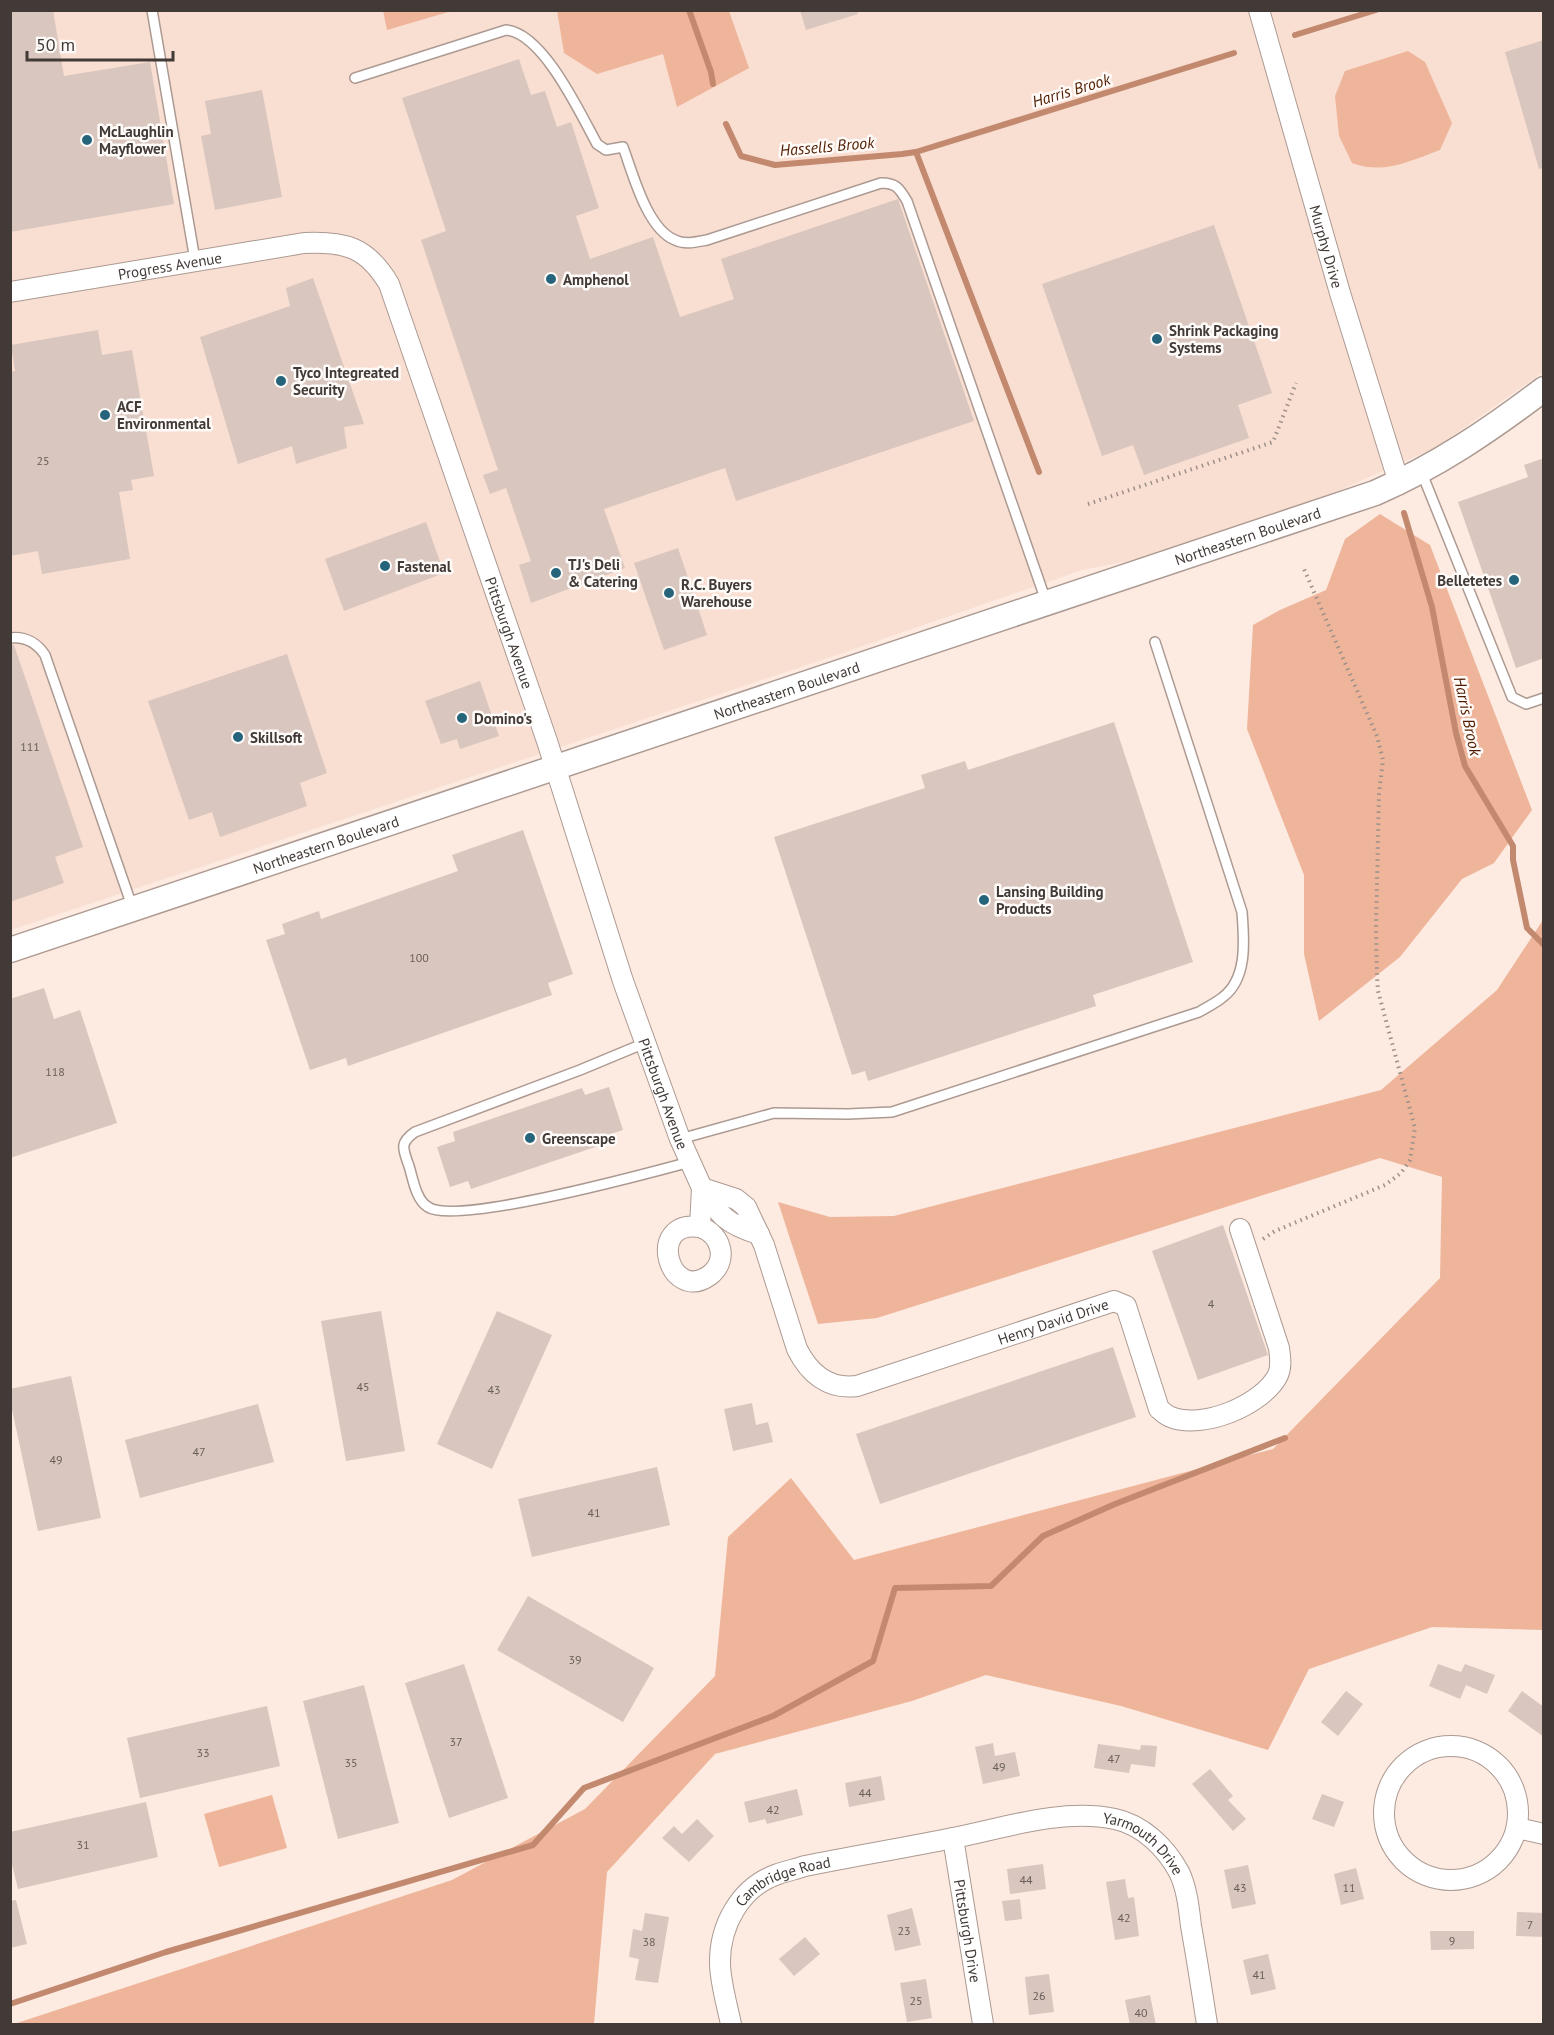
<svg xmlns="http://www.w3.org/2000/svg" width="1554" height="2035" font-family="'PT Sans',sans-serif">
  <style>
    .built { fill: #f9ded2 }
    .green { fill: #efb59b }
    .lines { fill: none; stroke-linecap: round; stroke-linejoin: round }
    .stream { stroke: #c2896f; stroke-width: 6 }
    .building { fill: #d9c6be }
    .service-casing { stroke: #ac9a92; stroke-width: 12 }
    .minor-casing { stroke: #ac9a92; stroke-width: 22 }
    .tertiary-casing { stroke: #ac9a92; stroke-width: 27 }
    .path { stroke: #9d908a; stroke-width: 4; stroke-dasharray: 1.5 4.5; stroke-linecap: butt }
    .service { stroke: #fff; stroke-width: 9 }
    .minor { stroke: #fff; stroke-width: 20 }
    .tertiary { stroke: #fff; stroke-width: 24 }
    .poi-dot { fill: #26647b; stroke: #fffbf9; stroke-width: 2 }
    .labels { text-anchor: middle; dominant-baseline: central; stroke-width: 5; stroke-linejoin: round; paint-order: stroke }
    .number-label { font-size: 12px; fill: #685d59 }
    .poi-label { font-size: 15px; font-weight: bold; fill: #423a37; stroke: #fffbf9; text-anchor: start }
    .street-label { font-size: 15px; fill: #423a37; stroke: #fffbf9 }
    .water-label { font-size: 16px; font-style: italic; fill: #521e01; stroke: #fffbf9 }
  </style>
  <rect width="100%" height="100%" fill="#fdeae1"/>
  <polygon class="built" points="10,11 383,11 387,30 452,11 557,11 564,53 683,11 1543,11 1543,372 1437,447 1338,491 1134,560 1082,570 831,657 11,930"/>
  <g class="green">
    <polygon points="383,11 383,10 452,11 387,30"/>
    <polygon points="557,11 729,11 749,68 677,107 663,54 597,74 564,53"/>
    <path d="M1408,51L1425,62L1452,123L1440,150C1410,161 1383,175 1352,163L1339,136L1335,96L1345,71Z"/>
    <polygon points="1380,514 1430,545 1532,810 1494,863 1462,879 1400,957 1319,1021 1304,954 1304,875 1247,729 1253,625 1280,610 1326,590 1345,539"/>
    <polygon points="1543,920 1543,1630 1432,1627 1309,1669 1268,1750 1121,1706 986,1675 912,1701 715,1754 607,1872 594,2024 14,2024 452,1880 585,1809 715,1676 728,1537 791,1478 854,1560 1273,1449 1440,1278 1442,1177 1380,1158 877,1318 818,1324 778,1202 830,1217 894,1216 1381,1090 1497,990"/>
    <polygon points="272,1795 287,1848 219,1867 204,1814"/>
  </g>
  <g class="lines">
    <g class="stream">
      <polyline points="689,10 711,72 713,84"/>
      <polyline points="1295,35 1376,10"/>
      <polyline points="726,124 741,156 775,165 902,154 916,152 1234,53"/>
      <polyline points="916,152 1039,472"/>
      <polyline points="1404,513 1432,607 1456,733 1465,766 1513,846 1513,860 1527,928 1544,945"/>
      <polyline points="10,2004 166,1952 533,1845 584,1788 773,1716 873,1661 895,1588 991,1586 1043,1536 1115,1504 1285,1438"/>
    </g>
  </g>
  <g class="building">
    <polygon points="10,10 53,10 64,76 150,62 174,204 10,232"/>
    <polygon points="800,10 857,10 858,14 806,30"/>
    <polygon points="1544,40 1544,168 1539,169 1505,52"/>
    <polygon points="519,59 531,95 545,91 557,127 571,122 599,208 576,216 590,259 653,237 680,317 734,299 721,259 898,199 974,421 736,501 725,468 604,509 625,568 531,603 519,565 531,561 506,488 490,494 483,475 498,470 421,240 446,231 402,98"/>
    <polygon points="262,90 282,197 215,210 201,136 211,134 205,101"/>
    <polygon points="1214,225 1272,393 1238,405 1249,438 1144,475 1133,445 1102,456 1042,284"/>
    <polygon points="313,278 364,424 344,427 347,448 296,464 292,446 238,464 200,337 290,306 286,288"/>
    <polygon points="98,330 102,355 132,350 154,476 131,480 133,490 119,492 130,559 42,574 38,551 10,556 10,372 15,371 11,345"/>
    <polygon points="1544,458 1544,658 1516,668 1458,502 1528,477 1524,465"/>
    <polygon points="426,522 444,573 344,611 325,559"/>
    <polygon points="678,548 707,635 664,650 634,563"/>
    <polygon points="10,645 14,645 83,847 55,857 64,883 10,902"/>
    <polygon points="287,654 327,773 300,783 307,806 220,837 212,812 189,820 148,701"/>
    <polygon points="480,681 499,736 460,749 457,739 441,744 425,701"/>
    <polygon points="1114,722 1193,962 1093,995 1096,1006 868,1081 865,1071 852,1075 774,837 925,788 921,775 965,761 968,770"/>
    <polygon points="523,830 573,974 548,983 552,995 348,1066 346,1058 310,1070 266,940 285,934 282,924 319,911 321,919 458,871 452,855"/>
    <polygon points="44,988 54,1019 80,1010 117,1123 10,1158 10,999"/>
    <polygon points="609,1087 623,1130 605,1136 607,1143 471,1189 468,1181 450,1187 437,1147 455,1141 453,1132 582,1088 585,1095"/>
    <polygon points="1223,1225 1268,1355 1198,1380 1152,1251"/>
    <polygon points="381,1311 405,1451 346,1461 321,1321"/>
    <polygon points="497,1311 552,1335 492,1469 437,1444"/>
    <polygon points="1113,1347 1136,1417 880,1504 856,1434"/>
    <polygon points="71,1376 101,1518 38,1531 10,1400 10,1389"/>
    <polygon points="752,1403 756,1425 768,1422 773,1442 733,1451 724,1409"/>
    <polygon points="258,1404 274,1462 140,1498 125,1440"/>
    <polygon points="657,1467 670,1525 532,1557 518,1499"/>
    <polygon points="528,1596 654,1668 623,1722 497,1650"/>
    <polygon points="464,1664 508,1798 449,1818 405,1683"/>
    <polygon points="1438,1664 1461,1672 1465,1664 1495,1675 1487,1694 1466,1685 1460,1699 1429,1686"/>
    <polygon points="364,1685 399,1823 338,1839 303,1701"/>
    <polygon points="1346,1691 1363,1704 1338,1736 1321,1722"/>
    <polygon points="1522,1691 1544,1707 1544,1737 1508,1711"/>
    <polygon points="267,1706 280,1766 140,1798 127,1738"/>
    <polygon points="993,1743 995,1756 1015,1752 1020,1776 983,1784 975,1747"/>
    <polygon points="1098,1744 1140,1750 1141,1745 1157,1746 1155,1767 1131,1764 1129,1773 1094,1768"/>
    <polygon points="1210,1769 1233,1796 1228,1800 1246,1819 1233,1831 1192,1784"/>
    <polygon points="881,1776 885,1800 849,1807 845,1783"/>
    <polygon points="797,1789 803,1815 767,1824 765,1819 749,1823 744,1802"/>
    <polygon points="1322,1794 1344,1802 1334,1827 1312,1819"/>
    <polygon points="146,1802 158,1857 18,1889 10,1856 10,1832"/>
    <polygon points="697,1819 714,1836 689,1862 662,1838 674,1826 682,1834"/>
    <polygon points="1043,1864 1046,1889 1010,1894 1007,1869"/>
    <polygon points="1248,1865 1256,1904 1232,1909 1224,1870"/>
    <polygon points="1356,1868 1364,1899 1341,1905 1334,1874"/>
    <polygon points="1125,1879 1128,1898 1134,1897 1139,1936 1115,1940 1106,1882"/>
    <polygon points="1020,1899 1022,1919 1005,1921 1002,1901"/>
    <polygon points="16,1900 27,1944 10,1948 10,1901"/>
    <polygon points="912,1908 921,1945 895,1951 887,1915"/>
    <polygon points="1517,1912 1544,1913 1544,1937 1516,1936"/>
    <polygon points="645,1913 669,1917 658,1983 635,1980 639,1959 629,1957 633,1929 642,1931"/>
    <polygon points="1430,1931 1474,1931 1474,1949 1431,1950"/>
    <polygon points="805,1937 820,1954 794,1976 779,1959"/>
    <polygon points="1268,1954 1276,1989 1251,1995 1243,1960"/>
    <polygon points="1049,1974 1054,2012 1029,2015 1025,1977"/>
    <polygon points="926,1979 932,2018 907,2022 900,1983"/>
    <polygon points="1150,1995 1156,2025 1130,2025 1125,2000"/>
  </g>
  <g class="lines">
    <defs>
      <g id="service">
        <polyline points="152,10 195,260"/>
        <path d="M355,78L506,30C543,33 580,113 597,144L606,150L623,147C633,174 647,229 675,240C685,245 696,242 707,240L881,183C896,183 899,188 907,201L1046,601"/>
        <polyline points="1421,471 1512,697 1526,704 1544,698"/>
        <path d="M10,638C25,636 37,643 45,655L132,906"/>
        <path d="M645,1043L580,1070L415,1132C399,1143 403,1149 409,1166C413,1179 416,1200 428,1207C456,1226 649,1173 690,1162"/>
        <path d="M680,1139L774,1113L848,1114L892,1112L1199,1012C1207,1007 1216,1003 1223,997C1248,978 1244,939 1242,912L1155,642"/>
      </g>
      <g id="minor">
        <path id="s1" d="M1259,10L1340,293L1399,483"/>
        <path id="s2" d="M10,292L304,243C345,241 367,247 389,284L547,741L623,981L680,1139L702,1188L700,1227C645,1219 669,1305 710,1275C729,1260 721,1234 700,1227"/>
        <path id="s3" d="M702,1188L736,1199L746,1207L764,1245L797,1349C809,1373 828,1390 857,1386L1114,1301L1126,1306L1159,1409C1163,1412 1167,1416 1171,1417C1202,1430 1263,1405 1278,1375C1282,1366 1280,1357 1279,1348L1240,1229"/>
        <path d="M702,1188C719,1215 727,1225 759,1234"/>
        <circle cx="1451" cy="1813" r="67"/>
        <polyline points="1517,1828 1544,1834"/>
        <path id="s4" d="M953,1838L983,2024"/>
        <path id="s5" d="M731,2024C727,2005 721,1985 720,1965C719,1926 740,1887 778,1874C787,1871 796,1869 805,1866C854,1856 904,1848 953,1838C1004,1828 1062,1808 1115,1819C1143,1825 1166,1848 1179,1872C1187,1888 1189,1909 1191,1926C1197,1959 1202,1992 1207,2024"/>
      </g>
      <g id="tertiary">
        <path id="s6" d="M10,950L1375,493C1437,466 1490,430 1544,389"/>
      </g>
    </defs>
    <use href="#service" class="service-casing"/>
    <use href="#minor" class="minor-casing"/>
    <use href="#tertiary" class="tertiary-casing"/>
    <g class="path">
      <polyline points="1088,504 1273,442 1296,383"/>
      <polyline points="1263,1239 1275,1231 1385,1185 1401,1173 1410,1160 1415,1128 1378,991 1377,976 1376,927 1379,793 1383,760 1377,736 1304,569"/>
    </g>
    <use href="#service" class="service"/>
    <use href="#minor" class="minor"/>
    <use href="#tertiary" class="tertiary"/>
  </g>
  <g class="poi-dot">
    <circle cx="87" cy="140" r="6"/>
    <circle cx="551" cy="279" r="6"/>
    <circle cx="1157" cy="339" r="6"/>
    <circle cx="281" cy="381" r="6"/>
    <circle cx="105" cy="415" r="6"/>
    <circle cx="385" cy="566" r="6"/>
    <circle cx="556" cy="573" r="6"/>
    <circle cx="1514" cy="580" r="6"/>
    <circle cx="669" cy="593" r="6"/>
    <circle cx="462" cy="718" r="6"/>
    <circle cx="238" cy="737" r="6"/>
    <circle cx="984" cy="900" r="6"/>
    <circle cx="530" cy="1138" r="6"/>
  </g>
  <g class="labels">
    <g class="number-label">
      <text x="43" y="460">25</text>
      <text x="30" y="746">111</text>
      <text x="419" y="957">100</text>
      <text x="55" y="1071">118</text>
      <text x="1211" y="1303">4</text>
      <text x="363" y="1386">45</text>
      <text x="494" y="1389">43</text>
      <text x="199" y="1451">47</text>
      <text x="56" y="1459">49</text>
      <text x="594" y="1512">41</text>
      <text x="575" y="1659">39</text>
      <text x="456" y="1741">37</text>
      <text x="203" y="1752">33</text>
      <text x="1114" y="1758">47</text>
      <text x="351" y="1762">35</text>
      <text x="999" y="1766">49</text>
      <text x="865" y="1792">44</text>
      <text x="773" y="1809">42</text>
      <text x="83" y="1844">31</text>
      <text x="1026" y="1879">44</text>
      <text x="1240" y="1887">43</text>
      <text x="1349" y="1887">11</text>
      <text x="1124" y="1917">42</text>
      <text x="1530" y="1924">7</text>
      <text x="904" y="1930">23</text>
      <text x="1452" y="1940">9</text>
      <text x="649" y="1941">38</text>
      <text x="1259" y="1974">41</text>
      <text x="1039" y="1995">26</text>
      <text x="916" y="2000">25</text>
      <text x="1141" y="2012">40</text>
    </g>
    <g class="poi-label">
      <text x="99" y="131">McLaughlin<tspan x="99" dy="17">Mayflower</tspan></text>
      <text x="563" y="279">Amphenol</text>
      <text x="1169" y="330">Shrink Packaging<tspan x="1169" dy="17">Systems</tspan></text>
      <text x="293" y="372">Tyco Integreated<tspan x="293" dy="17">Security</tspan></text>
      <text x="117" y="406">ACF<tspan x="117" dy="17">Environmental</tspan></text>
      <text x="568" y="564">TJ's Deli<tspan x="568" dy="17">&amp; Catering</tspan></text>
      <text x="397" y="566">Fastenal</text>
      <text x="1502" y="580" text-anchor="end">Belletetes</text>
      <text x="681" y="584">R.C. Buyers<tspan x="681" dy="17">Warehouse</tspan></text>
      <text x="474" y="718">Domino's</text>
      <text x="250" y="737">Skillsoft</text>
      <text x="996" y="891">Lansing Building<tspan x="996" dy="17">Products</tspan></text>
      <text x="542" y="1138">Greenscape</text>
    </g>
    <g class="street-label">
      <text stroke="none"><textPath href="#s1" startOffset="246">Murphy Drive</textPath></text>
      <text stroke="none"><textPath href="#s2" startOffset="162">Progress Avenue</textPath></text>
      <text stroke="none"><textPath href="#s6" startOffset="1305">Northeastern Boulevard</textPath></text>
      <text stroke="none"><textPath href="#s2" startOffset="768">Pittsburgh Avenue</textPath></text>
      <text stroke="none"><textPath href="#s6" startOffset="819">Northeastern Boulevard</textPath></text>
      <text stroke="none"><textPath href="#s6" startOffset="333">Northeastern Boulevard</textPath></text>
      <text stroke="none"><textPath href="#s2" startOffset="1254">Pittsburgh Avenue</textPath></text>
      <text stroke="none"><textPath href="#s3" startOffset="482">Henry David Drive</textPath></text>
      <text stroke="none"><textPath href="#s5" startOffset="556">Yarmouth Drive</textPath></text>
      <text stroke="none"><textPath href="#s5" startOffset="177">Cambridge Road</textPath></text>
      <text stroke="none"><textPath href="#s4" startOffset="94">Pittsburgh Drive</textPath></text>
    </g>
    <g class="water-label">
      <text transform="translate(1071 90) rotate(-17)">Harris Brook</text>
      <text transform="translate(827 146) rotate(-5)">Hassells Brook</text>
      <text transform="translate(1468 716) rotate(78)">Harris Brook</text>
    </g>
  </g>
  <rect width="1554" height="2035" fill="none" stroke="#423a37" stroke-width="24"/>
  <path d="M27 51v9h146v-9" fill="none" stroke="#423a37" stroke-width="3"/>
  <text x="36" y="51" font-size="18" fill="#423a37" stroke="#fffbf9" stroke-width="4.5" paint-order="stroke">50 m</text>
</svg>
